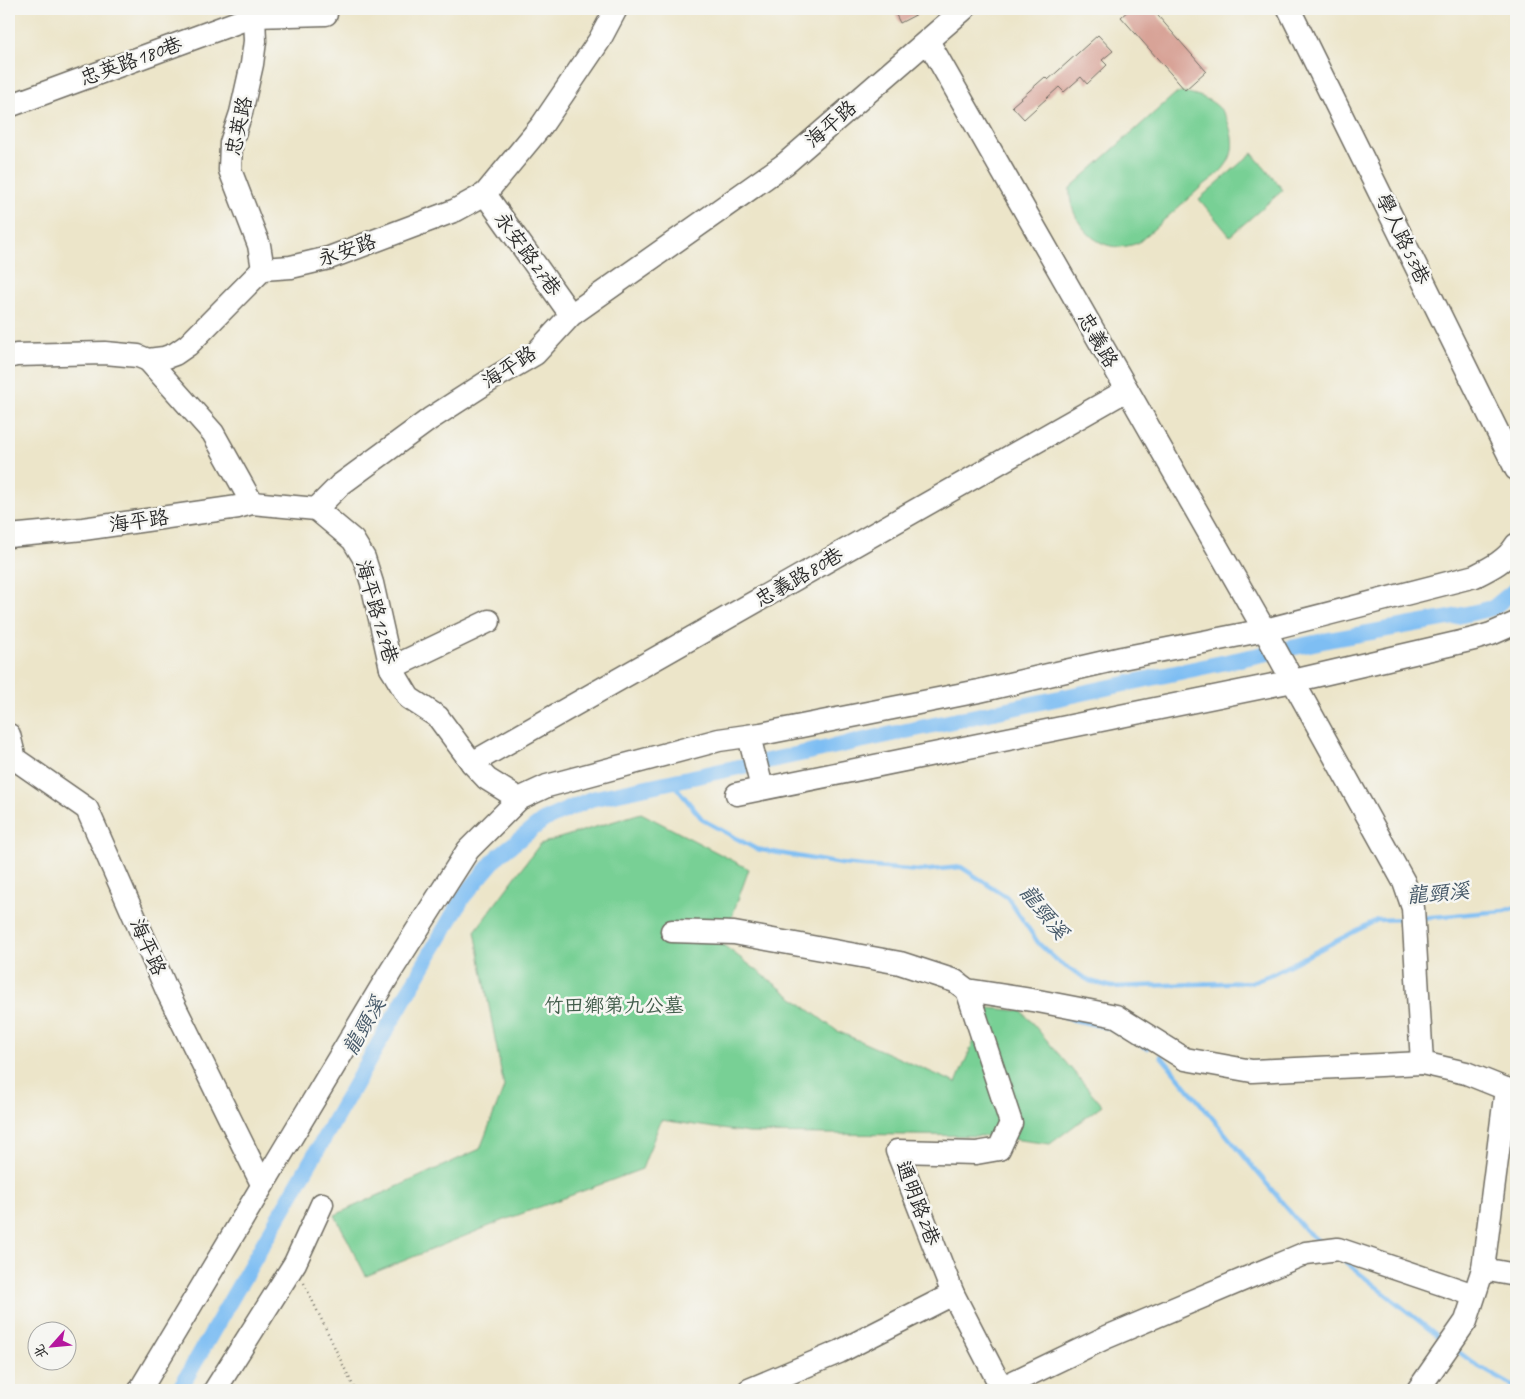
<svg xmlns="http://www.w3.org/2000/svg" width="1525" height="1399" font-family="Caveat,'LXGW WenKai TC',sans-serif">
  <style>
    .green { fill: #78d095; stroke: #527e60 }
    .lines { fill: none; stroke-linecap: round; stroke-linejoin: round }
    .stream { stroke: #7ebef3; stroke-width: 4.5 }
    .canal { stroke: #7ebef3; stroke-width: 16 }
    .building { fill: #d8a397 }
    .minor-casing { stroke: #6f6c62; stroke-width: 25 }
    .path { stroke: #6f6c62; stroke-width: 2.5; stroke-dasharray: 1 4; stroke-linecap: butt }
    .minor { stroke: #fff; stroke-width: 22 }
    .labels { text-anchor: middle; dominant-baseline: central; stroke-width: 5; stroke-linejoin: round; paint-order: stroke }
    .street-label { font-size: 20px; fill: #2b2b2b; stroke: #f6f6f2 }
    .park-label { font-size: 20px; fill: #425d4b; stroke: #f6f6f2 }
    .water-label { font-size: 21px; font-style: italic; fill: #445767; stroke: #f6f6f2 }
  </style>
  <rect width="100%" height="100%" fill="#f6f6f2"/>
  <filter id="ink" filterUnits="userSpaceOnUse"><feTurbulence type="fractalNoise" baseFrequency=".02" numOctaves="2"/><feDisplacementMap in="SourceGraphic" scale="10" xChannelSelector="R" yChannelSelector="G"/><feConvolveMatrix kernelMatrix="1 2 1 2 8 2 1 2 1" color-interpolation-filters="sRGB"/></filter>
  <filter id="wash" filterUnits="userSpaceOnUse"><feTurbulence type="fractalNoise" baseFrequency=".0096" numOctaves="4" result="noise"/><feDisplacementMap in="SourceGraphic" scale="20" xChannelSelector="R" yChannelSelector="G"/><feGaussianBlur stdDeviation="1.12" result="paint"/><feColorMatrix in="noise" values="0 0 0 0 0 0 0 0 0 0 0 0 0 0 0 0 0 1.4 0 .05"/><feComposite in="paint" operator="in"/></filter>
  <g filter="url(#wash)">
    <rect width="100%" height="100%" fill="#ece5c9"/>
    <g class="green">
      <path d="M1182,92C1201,95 1221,102 1228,122C1233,137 1236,152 1225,166C1219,175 1207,182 1199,189C1179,207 1158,225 1138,243C1129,246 1121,248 1111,246C1086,241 1068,212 1070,188L1175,94Z"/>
      <polygon points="1252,153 1283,190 1230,236 1199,199"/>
      <polygon points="641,813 749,869 722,944 837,1031 956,1083 988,1008 1022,1011 1102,1105 1050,1144 990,1136 749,1133 661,1120 642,1169 502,1221 366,1276 335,1215 480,1149 504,1087 475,931 540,844"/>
    </g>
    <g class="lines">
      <g class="stream">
        <polyline points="672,782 703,820 756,849 841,864 919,871 961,867 1007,897 1039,944 1060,963 1090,981 1112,987 1251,982 1272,974 1377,920 1407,919"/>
        <polyline points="1419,918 1504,911 1516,907"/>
        <polyline points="1066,1018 1109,1028 1147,1048"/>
        <polyline points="1161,1056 1305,1230 1321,1243"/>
        <polyline points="1343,1260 1444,1341"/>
        <polyline points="1455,1349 1476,1365 1516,1388"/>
      </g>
      <polyline class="canal" points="179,1390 463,897 498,856 544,820 591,799 1328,640 1449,618 1493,608 1516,589"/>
    </g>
    <g id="blocks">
      <g class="building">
        <polygon points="893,9 927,9 900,23"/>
        <polygon points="1130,9 1152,9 1206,71 1185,90 1121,17"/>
        <polygon points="1098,35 1113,51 1102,60 1107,65 1087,84 1081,77 1064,92 1059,87 1024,119 1012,106 1045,77 1048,80"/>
      </g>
    </g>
  </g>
  <g filter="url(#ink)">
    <use href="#blocks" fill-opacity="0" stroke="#6f6c62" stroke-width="1"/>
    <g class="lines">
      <defs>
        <g id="minor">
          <polyline points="252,9 254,16 255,41 252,64 241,113 231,143 230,170 259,245 263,269"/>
          <polyline points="1289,9 1516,469"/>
          <polyline points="928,41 1269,638 1404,882 1413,908 1422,1063 1466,1073 1506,1089"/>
          <polyline points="9,106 254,16 326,14"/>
          <polyline points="485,194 571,315"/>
          <polyline points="9,357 16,355 105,353 138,356 148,360 164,358 175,354 188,345 263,269 291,267 329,258 456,210 485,194 542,125 599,41 616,9"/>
          <polyline points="148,360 213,433 252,503"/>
          <polyline points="316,509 353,540 364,558 372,583 391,668 409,698 438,717 472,763 487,779 519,799"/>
          <polyline points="9,536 83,529 238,507 252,503 316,509 340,485 430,419 492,379 535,354 571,315 785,164 964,9"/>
          <polyline points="391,668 489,621"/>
          <polyline points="9,735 15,759 87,809 168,993 262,1184"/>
          <polyline points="749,736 762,788"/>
          <polyline points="472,763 1127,390"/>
          <polyline points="737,794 1293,681 1474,639 1491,634 1516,623"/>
          <polyline points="672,931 734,933 900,963 955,981 967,990 1038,1001 1116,1016 1185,1059 1252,1071 1422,1063"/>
          <polyline points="967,990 1011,1123 999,1149 976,1153 897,1151 953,1294 996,1377 1006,1390"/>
          <polyline points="1483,1269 1516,1275"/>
          <polyline points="1005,1386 1107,1337 1306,1253 1338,1249 1474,1295"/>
          <path d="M140,1390L391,971L468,850L519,799L547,786L719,740L761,734L979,691L1122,658L1265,630L1475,576C1491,568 1507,560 1516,545"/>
          <polyline points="215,1390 295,1263 322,1204"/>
          <polyline points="749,1390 839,1352 953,1294"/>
          <polyline points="1418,1390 1466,1321 1483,1269 1506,1089"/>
        </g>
      </defs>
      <use href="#minor" class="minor-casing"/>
      <polyline class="path" points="304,1283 355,1390"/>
      <use href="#minor" class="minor"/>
    </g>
  </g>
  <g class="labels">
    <g class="street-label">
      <text transform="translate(131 61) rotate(-20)">忠英路180巷</text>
      <text transform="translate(831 124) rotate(-41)">海平路</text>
      <text transform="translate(239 126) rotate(-78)">忠英路</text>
      <text transform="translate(1403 239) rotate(64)">學人路53巷</text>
      <text transform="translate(347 250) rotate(-19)">永安路</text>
      <text transform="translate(528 254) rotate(54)">永安路27巷</text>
      <text transform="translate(1098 340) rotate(60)">忠義路</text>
      <text transform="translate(509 367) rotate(-33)">海平路</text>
      <text transform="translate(139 521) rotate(-8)">海平路</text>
      <text transform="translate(799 577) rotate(-30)">忠義路80巷</text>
      <text transform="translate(377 612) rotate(74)">海平路129巷</text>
      <text transform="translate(148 947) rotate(66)">海平路</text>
      <text transform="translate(918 1203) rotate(69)">通明路2巷</text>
    </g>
    <g class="park-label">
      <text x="614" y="1005">竹田鄉第九公墓</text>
    </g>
    <g class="water-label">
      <text transform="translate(1438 893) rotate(-5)">龍頸溪</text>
      <text transform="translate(1044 912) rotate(51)">龍頸溪</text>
      <text transform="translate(364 1026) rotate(-60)">龍頸溪</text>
    </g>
  </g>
  <rect width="1525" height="1399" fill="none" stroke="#f6f6f2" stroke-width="30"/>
  <g transform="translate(52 1346) rotate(243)"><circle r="24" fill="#f6f6f2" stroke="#a5a5a2"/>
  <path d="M0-4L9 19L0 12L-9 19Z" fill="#b5179e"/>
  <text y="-8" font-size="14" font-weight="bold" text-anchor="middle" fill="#2b2b2b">北</text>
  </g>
</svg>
